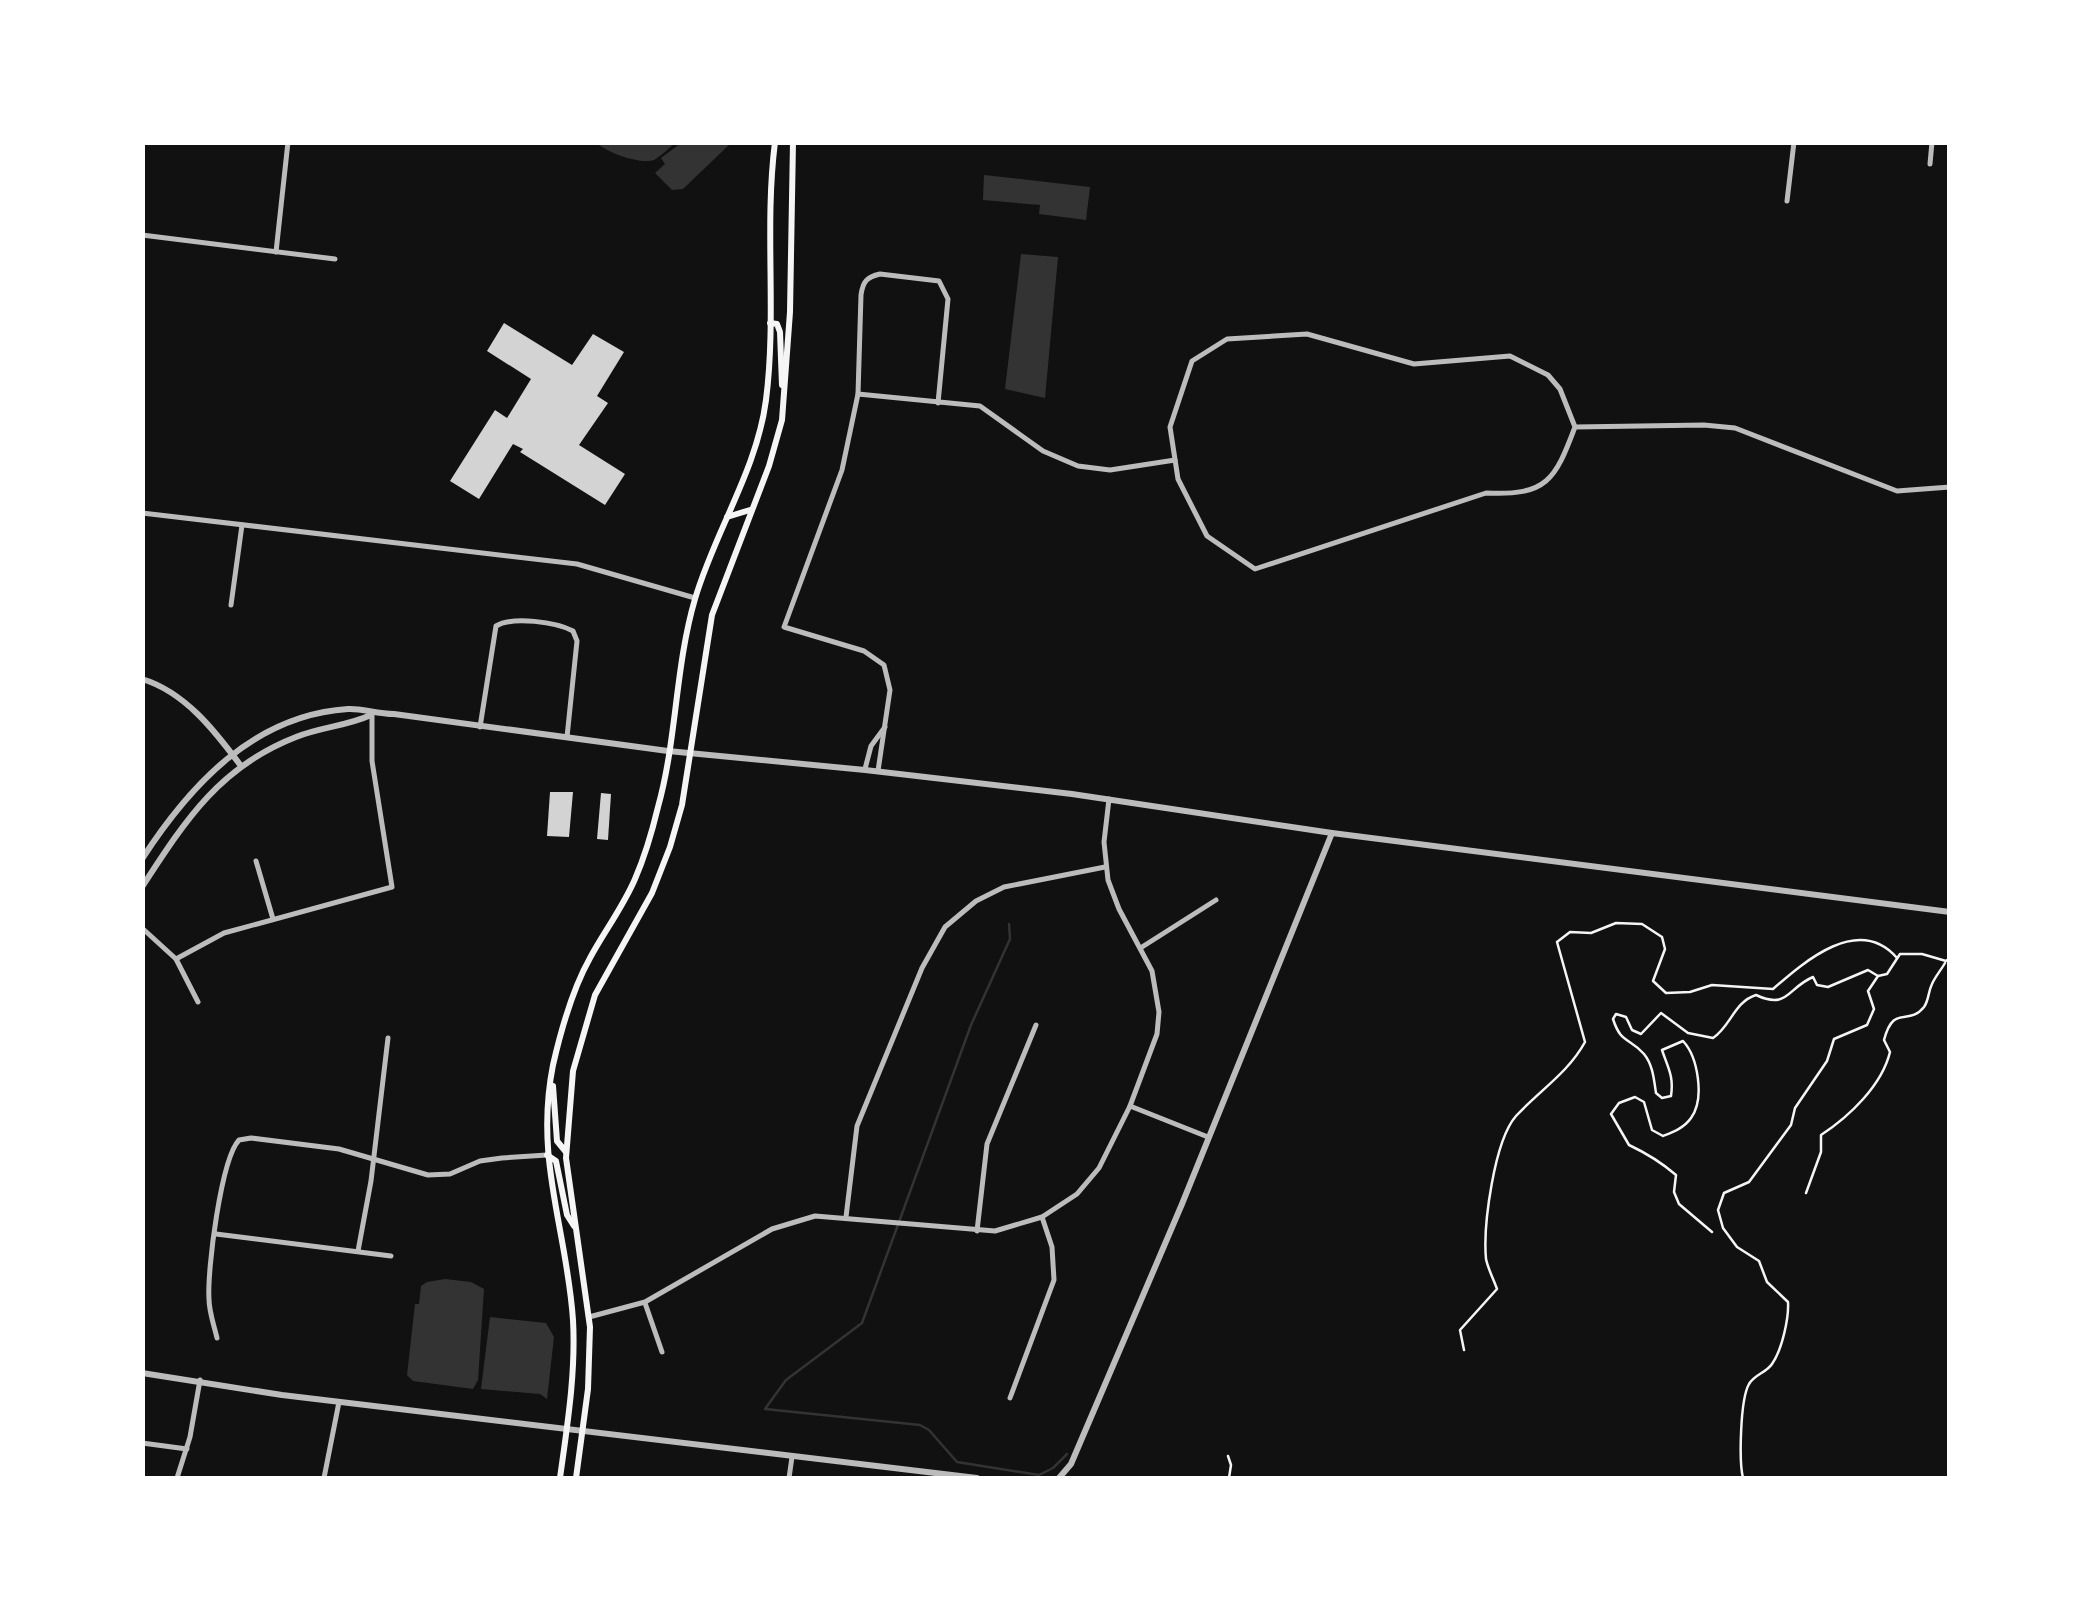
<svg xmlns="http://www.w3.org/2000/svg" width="2092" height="1621" font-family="'Source Sans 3',sans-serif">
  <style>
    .water { fill: #333 }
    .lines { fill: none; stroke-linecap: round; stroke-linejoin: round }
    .stream { stroke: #333; stroke-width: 2.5 }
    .building { fill: #d3d3d3 }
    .path { stroke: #f5f5f5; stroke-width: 2.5 }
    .minor { stroke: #bcbcbc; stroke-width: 5 }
    .tertiary { stroke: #bcbcbc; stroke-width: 6 }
    .secondary { stroke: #f5f5f5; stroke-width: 6 }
  </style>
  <rect width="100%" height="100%" fill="#111"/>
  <g class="water">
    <path d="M597,143V142L675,143C669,148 661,156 654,160C641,165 605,152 597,143Z"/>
    <polygon points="681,143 681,142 731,143 683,189 672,190 655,173 665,164 661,158"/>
    <polygon points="984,175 1090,187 1086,220 1039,214 1040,205 983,200"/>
    <polygon points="1021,254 1058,257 1045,398 1005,389"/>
    <polygon points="445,1279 471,1282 484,1289 478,1380 473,1389 413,1381 407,1375 415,1304 419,1304 421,1286 427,1282"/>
    <polygon points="490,1317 546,1323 554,1337 547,1399 540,1394 481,1389"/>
  </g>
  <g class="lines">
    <polyline class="stream" points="1009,924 1010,939 971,1025 862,1323 786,1380 765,1409 920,1425 929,1430 957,1462 1039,1475 1053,1468 1067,1454"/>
  </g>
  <g class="building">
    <polygon points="504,323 572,365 593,334 624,352 597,396 608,403 579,445 625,474 605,505 520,452 523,449 513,444 479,499 450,481 495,410 507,418 531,379 487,351"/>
    <polygon points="550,792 573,792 569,837 547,836"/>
    <polygon points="601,793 611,794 608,840 597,839"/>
  </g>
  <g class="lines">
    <g class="path">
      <path d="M1806,1193L1821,1152V1135C1850,1116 1882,1085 1890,1052L1884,1040C1894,1003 1908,1027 1924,1007C1929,1000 1928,992 1932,984C1935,977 1941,970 1945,963"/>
      <path d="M1712,1232L1679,1204L1674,1192L1676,1175C1662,1163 1646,1153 1629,1145L1611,1114L1619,1103L1635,1097L1644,1102L1652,1130L1663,1136C1673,1132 1684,1128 1691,1118C1705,1099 1698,1057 1683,1041L1662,1050C1668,1068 1674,1076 1671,1096L1662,1098L1656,1093C1654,1080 1653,1065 1644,1054C1629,1037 1621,1044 1613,1019L1616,1014L1626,1017L1632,1030L1641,1034L1661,1013L1688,1033L1713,1038C1731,1026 1734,1002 1756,995C1788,1010 1787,988 1813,977L1817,985L1828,987L1868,970L1878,976"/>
      <path d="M1464,1350L1460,1330L1497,1289C1494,1280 1488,1269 1486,1259C1483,1226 1494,1141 1516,1116C1540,1090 1568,1073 1585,1042L1557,942L1570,932L1591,933L1616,923L1642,924L1662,937L1665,949L1653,981L1666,993L1690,992L1712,985L1773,989C1805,961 1859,914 1897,958"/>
      <polyline points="1228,1456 1231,1465 1229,1478"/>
      <path d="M1743,1478C1739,1462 1740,1400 1749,1384C1755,1374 1766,1373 1772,1364C1782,1350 1789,1318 1788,1302L1767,1282L1759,1261L1737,1247L1723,1228L1718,1210L1724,1193L1749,1182L1791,1125L1795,1108L1827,1061L1834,1039L1867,1025L1874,1009L1868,991L1878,976L1887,974L1900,954H1922L1946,961L1950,958"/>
    </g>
    <g class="minor">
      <polyline points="1648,142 1668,142"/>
      <polyline points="1930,164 1932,142"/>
      <polyline points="1787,201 1794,142"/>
      <polyline points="142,235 335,259"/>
      <polyline points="276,252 288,142"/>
      <polyline points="858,394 842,470 784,627 864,651 884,665 890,690 878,771"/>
      <path d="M938,403L948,299L939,281L880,274C867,277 863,281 861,295L858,394L980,406L1043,451L1078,466L1110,470L1175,460"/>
      <path d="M1575,427L1560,389L1548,375L1510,356L1414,364L1307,334L1227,339L1192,361L1170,427L1178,479L1207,536L1255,569L1486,493C1547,496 1555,480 1575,427L1704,425L1735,428L1897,491L1950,487"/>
      <polyline points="142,513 577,564 695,598"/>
      <polyline points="231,605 242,525"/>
      <path d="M480,727L496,626C513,616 556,622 573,631L577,641L567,737"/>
      <polyline points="865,769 871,746 885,727"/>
      <polyline points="256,861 273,919"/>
      <polyline points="142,928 176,959 198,1002"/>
      <polyline points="1142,947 1216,900"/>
      <polyline points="176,959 224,933 392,887 372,761 372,715"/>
      <polyline points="1130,1106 1208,1137"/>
      <polyline points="846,1217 857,1126 922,968 945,927 976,901 1004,887 1105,867"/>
      <polyline points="977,1231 987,1144 1036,1025"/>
      <polyline points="216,1234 391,1256"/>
      <polyline points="358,1251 371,1181 388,1038"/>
      <polyline points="645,1303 662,1352"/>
      <polyline points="589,1317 645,1302 772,1229 815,1216 995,1231 1042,1217 1077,1194 1099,1168 1130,1106 1157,1034 1159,1012 1152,971 1119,909 1108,880 1104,842 1109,799"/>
      <path d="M217,1338C214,1325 209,1312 209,1299C207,1271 221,1159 239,1140L251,1138L339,1149L428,1175L450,1174L480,1161L502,1158L547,1155"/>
      <polyline points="1010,1398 1054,1280 1052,1247 1042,1217"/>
      <polyline points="142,1443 187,1449"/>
      <polyline points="177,1478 190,1437 200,1380"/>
      <polyline points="324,1478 339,1402"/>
      <polyline points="789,1478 792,1457"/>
    </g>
    <g class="tertiary">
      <path d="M142,679C185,692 215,731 241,766"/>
      <path d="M142,859C190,785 254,715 348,709C361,708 377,714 394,714L668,751L865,770L1072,794L1332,833L1950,912"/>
      <path d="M142,887C185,821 219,767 296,737C321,727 347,726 371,715"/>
      <polyline points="142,1373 282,1395 977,1478"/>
      <polyline points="1059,1478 1071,1464 1182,1204 1332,833"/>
    </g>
    <g class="secondary">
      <polyline points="770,323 777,324 780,332 782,385"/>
      <polyline points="727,517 750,510"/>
      <polyline points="553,1086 557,1141 566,1152"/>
      <polyline points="547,1155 556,1161 567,1215 574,1226"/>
      <path d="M560,1478C567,1427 576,1373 573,1320C567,1230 534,1160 553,1065C561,1030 572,990 590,958C604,932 623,907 635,879C645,856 652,832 658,807C677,739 675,667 695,599C715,531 757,470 766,400C777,314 764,228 775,142"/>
      <polyline points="576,1478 588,1389 590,1327 566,1158 573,1071 595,995 652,893 670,847 682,805 712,615 769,466 782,420 790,312 793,142"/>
    </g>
  </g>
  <rect width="2092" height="1621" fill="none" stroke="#ffffff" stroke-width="290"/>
</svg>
